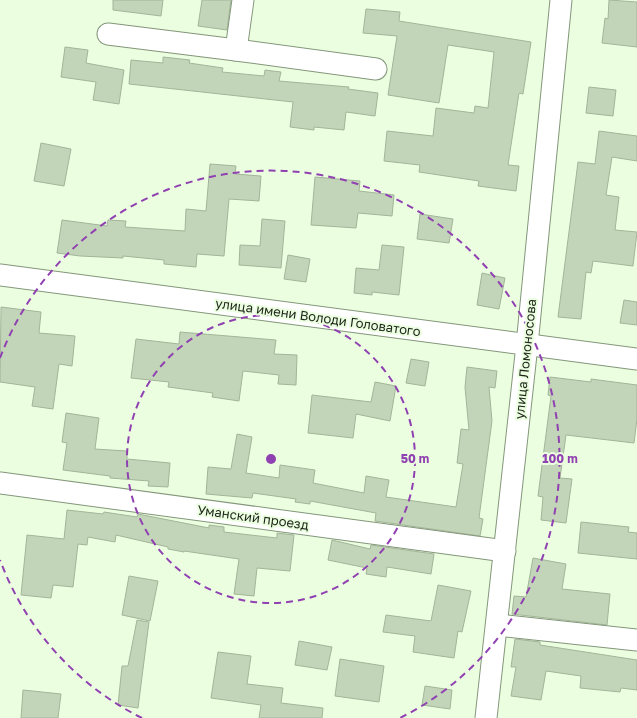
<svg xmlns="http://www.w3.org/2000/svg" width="637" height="718" font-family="'Golos Text',sans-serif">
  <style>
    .building { fill: #c2d5b8; stroke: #a3b599 }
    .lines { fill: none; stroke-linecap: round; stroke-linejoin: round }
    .minor-casing { stroke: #84967b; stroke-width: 23 }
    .minor { stroke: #fff; stroke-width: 21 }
    .ring { fill: none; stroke: #9041b1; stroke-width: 2; stroke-dasharray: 7 5 }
    .labels { text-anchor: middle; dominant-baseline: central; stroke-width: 4; stroke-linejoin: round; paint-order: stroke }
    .street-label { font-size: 13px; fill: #1d2419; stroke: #ebffe0 }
    .centre { fill: #9041b1; stroke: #ebffe0; stroke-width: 2 }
    .ring-label { font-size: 12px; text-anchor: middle; font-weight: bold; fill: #9041b1; stroke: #ebffe0; stroke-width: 4; stroke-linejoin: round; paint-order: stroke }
  </style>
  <rect width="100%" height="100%" fill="#ebffe0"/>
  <g class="building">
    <polygon points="113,0 163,0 161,16 113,10"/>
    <polygon points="202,0 231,0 227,30 198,26"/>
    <polygon points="609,0 637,2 637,47 602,43 605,18 608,19"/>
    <polygon points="366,9 400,12 399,21 531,42 523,94 519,93 508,165 519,166 516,191 478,186 479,181 419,172 420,165 384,161 387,131 433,136 436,108 474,113 475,106 488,108 494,52 448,45 439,103 388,95 397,36 363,33"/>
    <polygon points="65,47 88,50 86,63 124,70 119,104 93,100 96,82 61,77"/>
    <polygon points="163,57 190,60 189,63 223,68 222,72 264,76 265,70 281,72 279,81 349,87 348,89 378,93 375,116 346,112 344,130 314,127 314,130 290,127 293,102 129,84 131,60 163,63"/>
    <polygon points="589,87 616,90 613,116 586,113"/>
    <polygon points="599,131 637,136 637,161 612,157 606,195 619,197 615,230 637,232 633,266 593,261 591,273 586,272 581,319 558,317 578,162 595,164"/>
    <polygon points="41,143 71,149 64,186 34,181"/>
    <polygon points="210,164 236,166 235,174 261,176 259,201 229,199 224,256 197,254 196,267 164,264 164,260 123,256 123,258 80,256 57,253 62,220 107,226 108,220 126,221 125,227 185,231 186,209 206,211"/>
    <polygon points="315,177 360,181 359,191 394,195 392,216 358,213 356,228 311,225"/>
    <polygon points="420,214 453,219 449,243 417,239"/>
    <polygon points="262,219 285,221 281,268 239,265 240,245 260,246"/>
    <polygon points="382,245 404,247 399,295 372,292 372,295 354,293 356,268 379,270"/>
    <polygon points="288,255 310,259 306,282 284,279"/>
    <polygon points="482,273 505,278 499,309 477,305"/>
    <polygon points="624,300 637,302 637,325 620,323"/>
    <polygon points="1,307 41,312 39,333 75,336 72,366 59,364 53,409 32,406 35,387 0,382"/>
    <polygon points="180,332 276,340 274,354 297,355 296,385 278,384 279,375 243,371 239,401 212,397 213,393 168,387 169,382 131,378 136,339 179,344"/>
    <polygon points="411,359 429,362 425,386 406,383"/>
    <polygon points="467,367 497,371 495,388 489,387 492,421 479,518 483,519 480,536 375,521 376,513 310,501 310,504 295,502 296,499 253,493 252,498 206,494 208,467 231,469 237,434 252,437 246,473 279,478 280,465 315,470 313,483 364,493 366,476 389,480 386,497 456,507 463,464 457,463 461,429 469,430 465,387"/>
    <polygon points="550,377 591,382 591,379 637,385 637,419 634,443 566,435 560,478 572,479 566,523 541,520 543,497 538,496 551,396 548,395"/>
    <polygon points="375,382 396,386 390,421 356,414 353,438 308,433 312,395 371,402"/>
    <polygon points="66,413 99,418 95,449 127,451 127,459 170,463 168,487 148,486 149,481 110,478 110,476 63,470 67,443 62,442"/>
    <polygon points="67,510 103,514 104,512 137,517 138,514 209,528 209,525 224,527 224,532 277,538 277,533 294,535 290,571 257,568 254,596 234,594 239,559 184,551 184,552 168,549 168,547 116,535 115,542 88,537 87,545 78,544 73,587 53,585 51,598 21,595 27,535 64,539"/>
    <polygon points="581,522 629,527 628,532 637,533 637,559 578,553"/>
    <polygon points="332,540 370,549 371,545 434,554 431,574 387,567 386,577 366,574 367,568 328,560"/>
    <polygon points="533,558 566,564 562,589 610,594 607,625 512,614 514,596 526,597"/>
    <polygon points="129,576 158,581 150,621 122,615"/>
    <polygon points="438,585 471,591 462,632 458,631 454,658 413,652 415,636 383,632 386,615 431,621"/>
    <polygon points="137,620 149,622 138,708 118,705 122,666 128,666"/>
    <polygon points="515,639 540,642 540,645 637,660 637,690 621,688 620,692 580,688 581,676 546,671 541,700 511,696 516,667 511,667"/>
    <polygon points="299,641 332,647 327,670 295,665"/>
    <polygon points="218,652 251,656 247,684 283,688 281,703 323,708 322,718 259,718 261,705 211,698"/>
    <polygon points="340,659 384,666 379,702 335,696"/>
    <polygon points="425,686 452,690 450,709 422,705"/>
    <polygon points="23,690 61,694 58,718 21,718"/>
  </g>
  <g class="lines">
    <defs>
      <g id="minor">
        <polyline points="243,0 236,50 376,69"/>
        <polyline points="108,34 236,50"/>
        <polyline points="0,275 637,359"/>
        <polyline points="0,483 505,551"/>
        <polyline points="497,625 637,640"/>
        <polyline points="486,718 527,345 561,0"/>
      </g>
    </defs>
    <use href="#minor" class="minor-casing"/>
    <use href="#minor" class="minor"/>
  </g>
  <g class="ring">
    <circle cx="271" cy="459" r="144"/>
    <path d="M142 718A289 289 0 0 1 0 560M0 358A289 289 0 1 1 400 718"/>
  </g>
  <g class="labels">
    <g class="street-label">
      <text transform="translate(318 317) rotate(8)">улица имени Володи Головатого</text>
      <text transform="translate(525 359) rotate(-84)">улица Ломоносова</text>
      <text transform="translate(253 517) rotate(8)">Уманский проезд</text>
    </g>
  </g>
  <circle cx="271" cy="459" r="6" class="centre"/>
  <g class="ring-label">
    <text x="415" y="463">50 m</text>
    <text x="560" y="463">100 m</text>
  </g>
</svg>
